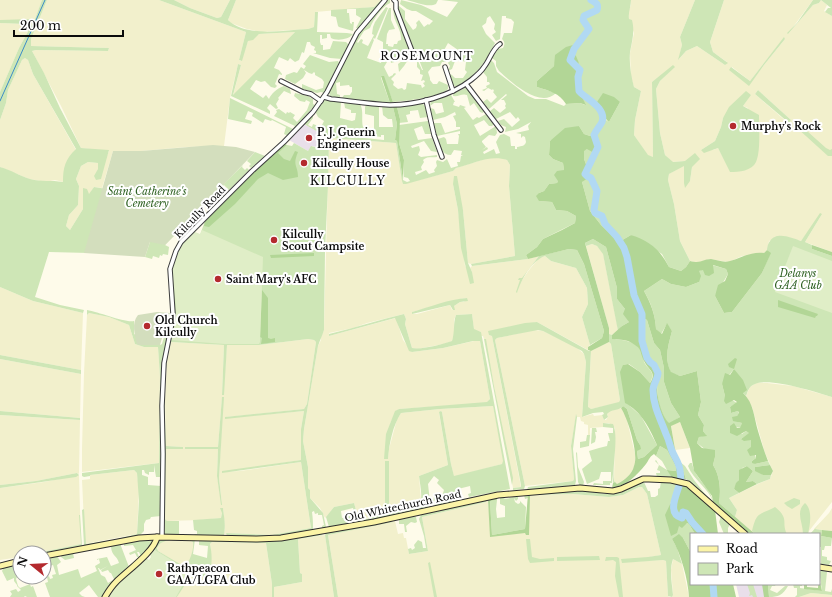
<svg xmlns="http://www.w3.org/2000/svg" width="832" height="597" font-family="'Libre Baskerville',serif">
  <style>
    .industrial { fill: #e9dfea }
    .farmland { fill: #f2f0cc; fill-rule: evenodd }
    .green { fill: #cee6b6; fill-rule: evenodd }
    .forest { fill: #b2d696; fill-rule: evenodd }
    .cemetery { fill: #d3debd }
    .pitch { fill: #e0eec7 }
    .lines { fill: none; stroke-linecap: round; stroke-linejoin: round }
    .stream { stroke: #3b8cc7; stroke-width: 1 }
    .river { stroke: #b1d9f3; stroke-width: 7 }
    .street-casing { stroke: #3e3e3e; stroke-width: 5.5 }
    .secondary-casing { stroke: #2d2d2d; stroke-width: 7 }
    .street { stroke: #fff; stroke-width: 3.5 }
    .secondary { stroke: #fbf4a7; stroke-width: 5 }
    .poi-dot { fill: #b42a2e; stroke: #fff; stroke-width: 1.5 }
    .labels { text-anchor: middle; dominant-baseline: central; stroke-width: 4; stroke-linejoin: round; paint-order: stroke }
    .poi-label { font-size: 10px; font-weight: bold; fill: #0b0b0b; stroke: #fff; text-anchor: start }
    .park-label { font-size: 10px; font-style: italic; fill: #2b5f1f; stroke: #fff }
    .street-label { font-size: 10px; fill: #0b0b0b; stroke: #fff }
    .neighbourhood-label { font-size: 11px; letter-spacing: 1px; fill: #0b0b0b; stroke: #fff }
    .quarter-label { font-size: 12px; letter-spacing: 1px; fill: #0b0b0b; stroke: #fff }
  </style>
  <rect width="100%" height="100%" fill="#fefbea"/>
  <g class="industrial">
    <polygon points="304,124 327,137 327,150 312,146 308,151 289,140"/>
    <polygon points="736,584 766,584 768,597 739,597"/>
  </g>
  <g class="farmland">
    <polygon points="0,0 42,0 35,19 19,48 0,92 0,23 25,24 27,26 32,20 0,20"/>
    <polygon points="47,0 159,0 246,32 239,60 241,61 248,41 259,34 295,32 233,96 241,65 238,64 230,98 224,146 186,147 141,151 113,151 102,188 94,187 89,195 83,196 83,209 70,230 66,226 69,215 78,205 79,186 76,179 81,166 88,162 98,163 98,169 96,180 109,151 81,148 61,106 32,51 36,50 108,51 109,48 31,46 31,39"/>
    <polygon points="174,0 230,0 221,17 217,18 190,8"/>
    <polygon points="236,0 381,0 374,7 315,12 314,27 308,29 262,32 247,29 231,23 228,20"/>
    <path d="M631,0H695L680,37L682,45L679,59L686,51L697,46L725,65L727,62L713,52L710,42L724,0H813L788,34L813,5L819,3L821,0L827,5L824,11L832,16V252L805,242L822,214L801,241L783,236L769,241L767,250L764,253L742,256L729,262L709,259L698,263L690,261L680,241L674,204L668,180L669,174L684,165V183L690,181L692,167L685,161L672,162L665,155L660,133L656,89L660,81L674,67L652,82L653,157L648,156L634,135L635,120L641,91L634,87L631,77L630,53L634,33L629,19L628,12L631,5ZM784,38L785,39L764,65L749,85L730,70L732,67L750,81ZM758,90L791,120L788,123L755,94ZM751,94L743,106L748,108L723,157L718,148L713,150H701L715,141L721,127L723,118Z"/>
    <polygon points="25,58 28,60 33,74 76,150 63,182 55,180 46,182 29,179 0,167 0,120 6,103 8,90 22,60"/>
    <path d="M330,138L396,143L403,184L453,171L456,168L488,158H502L507,160L510,165L509,186L515,256L471,264L468,263L463,210L453,184L458,210L465,266L472,272L470,268L472,266L528,259L539,256L521,280L517,292L520,283L529,270L539,258L545,256L551,261L576,268L587,288L588,304L582,317L590,345L588,347V350L537,322L489,335L492,336L521,487L513,488L485,339H484L483,336H481V332L474,330L472,314L456,315L454,320L455,332L452,341L444,344L417,349L412,348L405,324L406,319L404,314L367,323L353,328L329,333V336L396,318L403,340L412,352L443,348L474,341H480L490,399L487,403L399,409L396,411L390,424L388,459L389,449L397,419L401,413L440,409L493,406L504,461L502,464L454,477L451,464L442,412L441,411L439,413L448,465L419,476L421,501L420,505L418,507L393,512L389,511L385,461V505L379,515L361,519L358,517L354,503L334,507L328,515L325,518L320,508L310,498V490L308,488V467L303,441L304,429L318,346L321,340V336L324,330L329,140ZM467,298L464,302H460L454,306V309L452,310L450,305L417,314H412V312L460,299Z"/>
    <polygon points="592,244 597,246 603,253 617,324 618,331 612,335 609,334 609,328 586,246"/>
    <polygon points="0,287 33,301 83,313 81,370 0,355"/>
    <polygon points="89,313 109,317 129,325 135,344 144,347 158,347 160,377 159,463 82,472 82,449 84,373 87,315"/>
    <polygon points="534,330 543,331 576,347 584,354 586,362 582,417 593,414 594,416 602,415 604,420 606,420 608,417 607,414 609,411 621,408 626,416 635,454 635,465 631,473 624,481 617,484 614,481 615,428 609,423 603,423 603,427 590,428 590,435 588,435 588,425 584,424 584,422 581,421 580,417 577,417 576,415 571,446 574,479 573,481 525,486 495,340 497,338"/>
    <path d="M308,339L314,340L316,342L307,404L304,409L226,417L225,418L304,411L301,429V460L222,472L240,471L301,462L311,528L272,535L227,533L226,534H224L225,529L223,508L221,518L200,520L167,521L165,519L166,448L183,449V447L166,446L165,400L167,362L171,342L224,345L222,394L223,395L227,345H259ZM223,397L219,478L222,505L217,476L218,449H186V447H218L222,398Z"/>
    <polygon points="609,342 611,344 620,400 619,403 591,409 588,408 591,351"/>
    <polygon points="0,359 81,374 80,418 0,411"/>
    <polygon points="756,383 767,383 793,386 832,397 832,502 809,531 808,534 755,534 735,517 737,510 729,498 760,483 770,479 773,471 765,453 752,407 746,396 750,387"/>
    <polygon points="0,415 80,420 79,474 77,473 36,481 0,485"/>
    <polygon points="680,422 690,448 675,450 671,425"/>
    <polygon points="134,470 137,473 139,490 137,534 85,544 82,480 90,479 90,475"/>
    <polygon points="79,475 81,544 37,553 20,553 20,557 0,560 0,488 44,482"/>
    <polygon points="639,487 642,487 647,494 661,555 622,562 663,560 666,561 668,596 670,597 338,597 328,535 395,521 398,534 403,533 404,538 406,538 409,554 428,551 422,517 486,502 486,500 488,500 491,536 526,532 528,495 573,494 609,497 623,495"/>
    <polygon points="832,508 832,531 814,529 829,513"/>
    <polygon points="325,535 334,597 274,597 274,587 302,582 302,574 300,573 298,539"/>
    <polygon points="171,540 189,540 193,542 194,546 191,558 185,568 158,551 157,547 159,544 163,541"/>
    <polygon points="212,542 266,543 272,584 272,597 177,597 188,578 190,577 198,578 211,550 210,544"/>
    <polygon points="673,559 682,564 689,597 672,597 673,594 671,570"/>
    <polygon points="811,593 832,595 832,597 799,597"/>
  </g>
  <g class="green">
    <path d="M42,0H47L31,39V46L109,48L108,51L36,50L32,51L44,73L60,108L81,148L109,150L101,179L96,180L94,176L98,169V163L88,162L81,166L76,179L79,186L78,205L69,215L66,226L70,230L83,209V188L87,189L89,194L94,187L107,189L89,253L49,252L35,297L60,305L84,310L83,313L33,301L0,287V167C11,170 20,176 30,179C42,182 51,180 63,182C63,168 65,159 76,149L33,74L28,60L25,58L22,60L8,90L6,103L0,120V92L19,48L35,19Z"/>
    <path d="M159,0H174L190,8L217,18L221,17L230,0H236L228,20C247,38 284,30 308,29L314,27L315,12H318L317,32L347,33L353,34C349,40 336,41 331,38L330,34H327V38L322,39V35H320V42L321,45H323V50L330,49L333,41L346,42L349,45L342,59L330,58L313,53H316V51L314,50L315,47L311,45L310,42H307L304,53L302,52L299,60L295,62L290,58L288,61L279,57L274,68L279,70L282,74V75L279,74L275,84L277,86L275,88L271,87L265,81L261,82L256,80L250,89L263,98L266,95L269,99C271,94 277,88 284,86L290,89L291,94L284,91L278,98L279,99L276,104L278,108L276,109L270,104L267,108L270,111V114L231,96L238,64L241,65L233,95L295,32L259,34L253,40L248,41L242,61L239,60L246,32Z"/>
    <polygon points="381,0 383,0 359,28 356,28 361,18 356,15 356,9 347,9 347,13 349,13 350,23 352,24 352,22 354,22 353,31 339,27 338,26 336,17 331,16 331,10 374,7"/>
    <path d="M387,0H390V3C382,7 374,18 370,28L364,31L357,42L358,43L361,39L363,40L362,43L368,46L374,35L372,34L373,27L375,22L386,7L388,8L375,39L374,38L373,39L374,40L367,58L381,63L383,55L385,56V51L383,50V42L377,39L389,8H391V20L395,29L389,30L387,34L386,44H388V46L393,47L394,44H397L398,41L401,40C402,28 391,20 394,7L411,51L410,53L398,61L391,63L390,58H386L387,62L384,67L389,77L393,75V74L395,73L396,74L391,79L394,82L393,85L398,89L402,88L404,90L406,89L407,83L421,85L422,88L425,86L423,83L425,82L424,80L421,81L423,75L420,74V70L417,67V62L418,61L422,70H423L416,52L414,53L413,51L396,8L399,6L405,11V19L413,30L416,28L417,25L416,23L419,20L424,27L428,24L429,25L433,21L416,11H412L407,9L400,4L401,0L421,5L447,17L458,2L441,0H631C631,7 628,12 629,19L632,20C635,32 632,41 630,52C629,64 631,76 634,87L641,91L635,120L634,135L648,155L653,157L652,82L673,65L675,67L660,81L656,89L660,133L665,155L673,162L685,161L695,153L700,159L692,167L690,181L685,188L684,183V166L669,174L668,180L674,204L680,241L690,261L686,267L681,271L669,267L662,254L631,235L619,242L601,225L590,211L582,182L587,167L584,159V150L599,145L595,133L590,136L584,134L579,126L550,141L549,155L553,159L563,163L564,170L557,183L549,184L544,191L539,193V201L552,202L556,210L567,211L576,216L575,223L543,239L537,247L526,255L528,259L472,266L471,264L515,256L509,186L510,165L507,160C491,154 472,164 456,168L453,171L406,184H403L402,181L396,143L330,138L329,140L328,186L325,250H324L325,252L324,330C322,336 320,340 318,346L304,429L303,441L308,467V488L310,490V498L323,513L326,527L322,528V526L324,525L322,515H318V513L315,514L314,511L312,512C313,519 313,524 313,531L278,537L227,536L226,533L272,535L311,528L301,462L222,473V471L301,460V429L304,411L225,419V417L304,409L307,404L316,342L314,340L308,339L259,345H227L224,395H222L224,345L171,342C162,375 165,412 166,446L183,447V449H166L165,519L167,521H179V534L192,535L165,534L163,531L165,446L163,409L166,357L171,333L172,265L180,246L193,232H195V249L205,221L253,172L287,145L292,146L294,143L308,151L311,146L326,150L327,137L304,124L313,114V118L308,125L312,127L313,124L321,127L324,121L318,117L315,111L323,100L341,102L340,118L352,121L355,120L356,113H351V110L345,108L344,102L360,104C364,110 361,120 363,127L370,128L367,131L368,132L374,129V116L365,114V107L366,105L379,106V127H393L392,119H388L383,115L382,106L393,107L397,124L395,140L397,141L403,180L407,182L410,181L408,178L404,177V160L399,143V125L428,121L431,134H425L422,126L414,129L418,140L432,138L437,152L431,151L424,141L411,146L412,148L419,146L420,150L418,155L421,157L437,155V157C432,158 427,156 423,160L424,162L421,167L422,170L415,172L416,175L426,170L429,174L435,172L434,170L437,166L436,162L437,160L443,162L447,159L451,168L458,166L457,162H460L461,156H463L461,155L462,151L454,150L451,155C442,155 441,148 438,139L444,137L446,139L447,144H458L459,136L458,134H460V131L437,136L433,123H441L445,133L460,129V127H456V122L453,116L456,115L455,112L445,117L433,120L430,108L434,109L436,114L444,112L442,103H434L430,106L431,101L451,95L455,102H454L453,105L459,107L460,105L466,107L464,108L472,119L473,120L477,117L479,118L486,114L494,124L492,126H489L484,120L474,125L480,136L496,126L497,133L495,136L489,135L482,141V142L486,147L482,150L487,147L488,149L483,152L484,154L494,149L496,154L500,153L496,142L500,135L504,134L510,137L511,146H515V149H517V147C522,146 525,146 526,142L525,137L523,136L521,138V134L516,133L529,130L528,126L531,122L518,129L505,132L506,127L501,125L498,121L504,119L512,127L520,120L518,117L516,119L510,112L496,119L490,111L494,108L500,113L506,108L505,106L506,104L504,100H501L507,95L506,94L489,109L483,102L487,99L491,103L497,97L493,92L494,91L493,89L492,90L488,88L484,91L482,90L487,88L486,86L490,84L489,82H487V77L483,72L491,60L494,63L497,72L528,96L535,99H546L564,106L566,104L580,103L585,105C581,94 573,74 579,63L572,53L573,46L556,60L554,66L537,81V87L556,93C540,109 511,82 499,71L496,66V61L492,58L498,49L503,48C505,44 505,42 502,39L504,33H512L514,22L511,19L506,18V16H502L500,39L496,41L492,35L496,32L494,29L495,24L490,16L487,18L486,23L482,26L486,34L495,43L494,45C482,67 478,73 457,87L453,85L450,74L452,75L455,78H463L467,72L465,70L466,62L459,60L458,61H455L452,69L448,71L450,66L448,63L458,50L448,43L443,52L447,57L446,62H442L440,66L432,67L428,72L430,78V80L433,84H437L439,81L448,85V89C441,97 405,101 393,102L383,76H381V78L390,103L342,98L344,95H350L351,93L352,92V87H350L349,85L340,86V82L336,83L337,94L340,95V99L330,96L329,91C346,59 360,24 387,0ZM620,102L609,122L606,120L598,105ZM368,135L381,137V135H384V140L364,138V136Z"/>
    <path d="M407,0H438L436,4C429,8 415,2 407,0Z"/>
    <polygon points="695,0 724,0 710,42 713,52 728,63 725,65 697,46 686,51 678,60 682,45 680,37"/>
    <polygon points="813,0 832,0 832,16 825,12 828,8 831,8 821,0 819,3 813,5 788,34 787,33 797,23"/>
    <polygon points="32,19 27,26 25,24 0,23 0,20"/>
    <polygon points="784,37 785,39 764,65 749,86 729,70 731,67 750,81"/>
    <polygon points="310,55 329,62 338,61 339,63 324,93 321,92 317,93 302,89 302,84 316,90 323,88 324,82 322,79 315,75 315,73 314,72 312,74 309,73 304,70 306,73 303,78 295,84 285,79 286,75 294,72 297,73 301,67 304,69 306,66 303,64"/>
    <polygon points="406,58 408,60 404,66 399,72 398,64"/>
    <path d="M465,88L468,89L484,111L483,113L480,112L474,103L470,106L467,95C462,93 459,97 453,96V94Z"/>
    <polygon points="758,90 791,120 789,123 755,94"/>
    <path d="M746,91L751,95L743,106L759,115C759,126 761,152 756,162C752,171 739,172 730,172L718,148L704,153L701,150L715,141L721,127L723,118L729,107Z"/>
    <polygon points="295,93 308,96 313,99 313,104 315,105 288,136 284,134 286,127 272,120 271,121 265,119 263,123 252,116 253,113 248,111 245,119 252,121 251,124 228,119 230,98 293,129 295,126 274,116 277,112 276,110 279,109 286,114 287,112 289,113 290,112 295,115 293,118 297,122 307,110 310,102 306,100 305,102 300,101 294,96"/>
    <polygon points="422,103 425,106 428,117 420,118 418,110 410,111 410,114 406,115 408,122 399,123 400,119 397,107"/>
    <polygon points="798,123 826,148 830,150 832,149 832,156 828,156 796,127"/>
    <polygon points="255,152 265,156 251,168 249,166 251,164 247,161"/>
    <polygon points="243,165 242,167 245,170 247,168 249,170 229,190 224,185 198,211 201,213 199,215 195,212"/>
    <polygon points="454,176 457,176 463,210 468,263 472,272 474,283 470,284 461,248 458,210 453,184"/>
    <path d="M820,213L822,214L805,242L812,245V249L832,256V397C816,392 769,377 755,384C749,386 748,391 746,396L743,393L734,369L722,384L725,396L737,403L730,407L731,413L738,411L739,414L737,416L738,422L742,423L741,428L730,426L742,434L746,431L750,433L741,439H751L752,447L756,458L752,461L755,464L768,461L770,465L755,467L763,475H771L770,479L757,484L753,481L746,482L753,471L747,466L742,468L739,480L734,489L739,493L729,498L737,510L735,517L719,503C721,490 720,476 713,465L715,457L697,443L699,437L706,435L703,431L704,425L698,415L701,402L697,371L680,376L671,373C664,359 668,346 672,331L667,324L661,334L656,329C655,314 651,303 644,291L662,279L671,284L686,287L699,282V271L712,265L726,269L728,274L715,296L724,313L732,312L762,273L770,254L767,250C767,248 768,243 770,241C777,231 792,238 801,241Z"/>
    <polygon points="188,221 165,245 169,247 168,255 163,254 162,256 160,255 159,258 153,256 152,259 145,257 150,242"/>
    <polygon points="593,239 606,247 617,288 617,299 625,309 629,322 622,326 618,331 603,254 597,246 592,244 586,246 585,243"/>
    <path d="M569,249L577,250L584,264L604,331L602,338L590,345L582,317L588,304L587,288L576,268L551,261L545,256C531,261 521,280 517,293L516,292L520,280H518L519,278H522L539,256Z"/>
    <path d="M467,298L468,301L460,302L454,306L455,310H453L450,305L412,314V312C430,307 449,299 467,298Z"/>
    <path d="M87,310C99,312 125,323 134,321V334L160,345L162,344L164,337L167,338L162,365V450L160,477H156L154,465V472H149V475L145,473L144,470H142V475L148,477V485L161,486V516L151,517L150,519L146,520L144,524V531L139,536L85,546L84,545L82,510L84,509L86,544L113,540L137,534L139,501L137,473L134,470L90,475V476L84,477L82,476V473L159,463L160,377L158,347H144L135,344L129,325L109,317L89,313L87,315Z"/>
    <path d="M404,314L406,319L405,324L412,348C422,350 443,344 452,341C455,332 453,323 456,315L472,314L474,329L481,332L510,489L469,497L468,494L471,493L470,486L458,489L460,502L437,506L433,502L434,497H437L438,495L442,496L444,490L437,483L439,480L434,476L428,484L430,502L428,504V508L357,523L353,519L354,512L353,508L341,511L342,518L350,516L351,524L331,528L329,527L326,517L334,507L354,503L358,517C368,523 381,514 385,505V461H389V511L393,512L418,507C424,500 420,485 419,476L448,465L439,412L441,411L442,412L451,464L454,476L502,464L503,461L493,406L440,409L401,413C393,425 389,444 388,459H384L386,434L395,411L399,409L487,402L490,399L480,341H473L443,348L412,352L409,351L395,318L329,336V334C354,328 379,320 404,314Z"/>
    <path d="M643,318L647,320L654,343L660,350L664,368V382L671,403L680,417L669,424C660,415 657,397 657,385C657,379 660,373 657,367C656,363 651,361 649,358C642,347 642,330 643,318Z"/>
    <path d="M537,322L589,351H591L588,407L591,409L619,402L620,400L611,344L609,342V334L612,335V339C622,340 634,340 641,350C643,353 643,358 644,362C649,371 656,371 650,383L640,372L629,364L623,365L630,406L641,416L657,445L644,457L638,459L637,451L640,445L637,440L627,409L623,406C619,411 611,409 607,414L608,417L604,420L602,415L604,414L603,412L593,413L582,417L586,362L584,354L582,351L543,331L538,330L497,338L495,340L525,486L524,489L513,490V488L521,487V485L492,336L489,335L488,331L525,323Z"/>
    <polygon points="484,339 486,339 494,386 510,463 513,478 512,485"/>
    <polygon points="0,355 81,370 81,374 0,359"/>
    <polygon points="222,397 224,397 219,478 222,505 221,505 217,476 218,449 185,449 185,447 218,447"/>
    <polygon points="0,411 80,418 80,420 0,415"/>
    <polygon points="576,414 577,417 573,449 576,481 575,485 527,490 528,487 573,481 574,479 571,446"/>
    <path d="M603,423L613,424C619,437 612,465 614,481L615,482L613,483L612,474V483H610V485H593L594,483L603,484V481H611V472H601L599,479L587,484L582,469L592,461L589,451L599,448L607,446L608,441H610L608,433H613V428L603,427Z"/>
    <polygon points="592,428 596,428 597,432 595,432 596,437 595,442 591,444"/>
    <polygon points="587,435 590,435 589,446 580,448 580,442 586,441"/>
    <polygon points="660,446 667,450 676,467 676,471 668,470 672,478 657,477 656,473 660,473 660,471 657,470 659,465 655,461 656,460 659,465 667,470 662,461 656,456"/>
    <polygon points="577,452 578,467 584,482 583,486 580,486 578,482 576,453"/>
    <polygon points="680,462 685,466 694,480 709,499 686,479"/>
    <path d="M690,463H692C695,480 711,487 713,502C709,488 693,480 688,466Z"/>
    <polygon points="77,473 79,475 76,477 0,488 0,485 36,481"/>
    <path d="M661,481L678,484L675,494L670,504L679,525L687,523L689,524L695,534H691V551H690L683,538L672,539L677,548L682,564L673,559C669,570 672,583 673,595L672,597L668,596L666,561L663,560L622,563L621,559L648,557L661,555L647,494L642,487H639L623,495L609,497L573,494L528,495V498L525,499L524,495L529,494L582,490L605,494L615,493L623,491L644,482L648,491H650L651,497H655L658,495V489L660,488Z"/>
    <path d="M514,495H518V499L516,501L514,498L515,502L518,504L520,503V501L526,507L525,529L492,535L490,501L497,500L496,509L497,518L505,517V506L500,504V497L501,496C506,501 508,498 514,497Z"/>
    <polygon points="794,498 800,500 800,504 792,509 787,506 784,503"/>
    <polygon points="486,500 486,502 422,517 428,551 409,554 408,549 411,548 412,550 415,548 414,545 418,540 422,542 423,548 426,548 424,536 419,519 421,515"/>
    <path d="M805,503C813,510 810,525 808,534H803C803,522 795,512 805,503Z"/>
    <path d="M775,507C790,519 781,522 787,534H755L752,531C757,511 758,516 775,507Z"/>
    <path d="M220,508H223C224,517 226,526 224,535H195L194,534H197V531L194,530L193,520L221,518L222,513Z"/>
    <polygon points="79,515 80,515 82,547 44,554 37,553 81,544"/>
    <polygon points="414,516 416,517 417,522 415,523 411,522 406,526 407,532 405,532 404,524 399,524 399,519"/>
    <polygon points="721,516 730,524 728,528 728,534 724,534 719,522"/>
    <polygon points="390,521 393,522 328,535 338,597 334,597 325,535 326,533"/>
    <polygon points="821,522 815,529 822,530 821,536 832,538 831,546 825,546 824,550 822,550 822,556 827,557 827,560 831,561 829,565 821,564 821,547 819,547 819,534 810,534"/>
    <path d="M321,534L323,535L298,539L300,573L302,574V582L274,587V597H272V584L266,543L212,542L210,544C212,553 213,567 208,575L198,578L190,577L177,597H174L152,550L162,538L195,539L193,554L207,558L208,546L199,545V539L268,541ZM171,540H189L193,542C194,550 190,561 185,567L158,551L157,548C160,542 164,541 171,540Z"/>
    <polygon points="153,539 153,543 141,557 139,552 137,552 139,557 137,557 135,553 130,555 129,553 136,550 133,545 124,546 124,543 132,541"/>
    <polygon points="526,539 530,539 532,557 540,559 554,558 554,561 530,563 528,559"/>
    <path d="M121,544V546L129,567L134,562L135,563L116,579H114L111,573H110L108,570L102,572L101,570L108,566L100,570L99,568H98L101,575L105,577L108,583L113,580L103,597H98L89,585L79,593L82,596L85,597H50L45,583L48,582L47,577L49,576L50,579L53,578L52,575L56,574L53,565L44,568V557L57,556L61,562L57,565L59,575L78,569L81,578L97,571L95,566L100,563L99,559L97,560V559L107,557L111,566L119,563C117,555 112,557 111,547H109Z"/>
    <polygon points="73,553 74,558 65,560 61,557 61,555"/>
    <polygon points="599,556 600,560 557,561 557,557"/>
    <polygon points="606,557 617,557 619,558 623,597 619,597 615,576 616,562 613,560 605,561"/>
    <polygon points="430,562 437,597 434,597 428,563"/>
    <polygon points="14,565 18,575 16,579 18,586 20,588 30,584 31,587 33,586 37,597 27,597 25,596 24,597 10,597 12,594 10,591 16,589 18,592 21,590 17,586 17,585 14,581 14,578 7,581 2,571 3,569 2,567"/>
    <polygon points="819,570 827,572 825,591 831,592 832,589 832,595 811,593 799,597 795,597 797,595 797,588 794,588 793,584 802,584 802,586 800,586 800,588 822,591"/>
    <polygon points="747,584 753,584 757,597 753,597 752,595 749,596 750,593"/>
    <path d="M768,584H776L775,586H772L770,590L777,593L785,586H788C783,595 778,597 769,597Z"/>
  </g>
  <g class="forest">
    <path d="M573,45V53L576,56L579,63C573,74 581,95 586,105L580,103L566,104C559,93 550,91 537,87V81L554,66L555,55L566,47Z"/>
    <polygon points="381,76 384,76 393,102 390,103"/>
    <path d="M603,93L614,97L620,102L609,122C604,118 599,108 597,102Z"/>
    <polygon points="393,107 397,107 400,119 399,143 404,160 403,180 397,141 395,140 397,124"/>
    <path d="M579,126L584,134L590,136L595,133L599,146L596,154L587,149L584,151V159L587,167L585,176L588,178L582,182L590,211L601,225L619,242L631,235C650,241 660,250 669,267L681,271L686,267L690,261C702,264 702,259 711,259C717,260 724,263 730,261C741,258 752,251 764,253L767,250L771,253L762,273L732,312L724,313L715,296L718,285L725,281L728,274L726,269L713,265L714,273L709,276L705,275L703,270L699,271L701,276L699,282L686,287L671,284L662,279L644,291C651,304 655,314 656,329L662,334L667,323L672,331C668,346 664,359 671,372L680,376L697,371L701,402L698,415L704,425L703,431L707,436L699,437L697,443L702,448L715,450V457L713,465C720,476 721,490 719,503L755,534H748L713,502L712,496L694,471L690,448L680,422L671,426L676,455L680,462L686,479L672,478L667,470L676,471V467L667,450L660,446L656,456L654,454C649,457 649,460 646,464C636,476 627,486 612,488L613,483L615,482L617,484C625,480 632,474 634,466C639,454 628,419 621,408L623,406L627,409L637,440L640,445L641,449L637,451L638,459L644,457L657,445C650,429 641,411 625,403L620,372L623,365L628,364L640,372L650,383C657,372 649,371 644,361C639,350 643,349 630,342C625,339 617,340 612,339V335L622,326L629,322L623,314L625,309L617,299V288L606,247L593,239L585,243L609,328V342L591,351L588,350V347L602,338L604,331L584,264L577,250L569,249L528,259L526,255L537,247L543,239L562,230L575,223L576,216L567,211L556,210L552,202L539,201L536,196L539,193L544,191L549,184L557,183L558,181L554,175L557,171L564,170L563,163L553,159L549,155L550,141L565,128ZM643,318L647,320L654,343L660,350L664,368V382L671,403L680,417L669,423C661,416 656,393 657,383C658,378 661,376 660,372C658,365 652,363 649,357C642,347 642,330 643,318Z"/>
    <path d="M285,144L287,145L278,153L284,159L290,161L295,151L298,152C292,166 298,165 298,177L283,180L268,173L258,179L235,204L209,227L204,226L205,221L253,172Z"/>
    <polygon points="812,245 832,252 832,256 812,249"/>
    <polygon points="314,253 314,256 271,258 270,255"/>
    <polygon points="262,290 268,298 268,338 271,339 275,338 275,342 261,344 262,338 260,337"/>
    <polygon points="778,300 818,314 817,316 816,316 815,318 778,307"/>
    <path d="M735,358L737,359L734,369L743,380L747,390L743,393C754,403 754,418 758,431C761,441 764,451 768,461L755,464L752,463V461L756,458V455L750,456L747,450L751,447V440L744,441L741,439L749,433L746,431L737,436L730,433V426L734,423L737,428H740L742,423L733,421L732,417L737,416L739,413L738,411L731,413L730,407L737,402L734,400L726,404L724,401L725,396L722,384L725,373L730,375L734,369L729,367L728,364Z"/>
    <polygon points="770,465 773,471 771,475 763,475 755,471 755,467"/>
    <polygon points="747,466 753,471 746,482 753,481 757,484 739,493 734,489 736,483 739,480 739,470"/>
    <polygon points="678,484 688,486 715,510 718,534 695,534 689,524 687,523 682,528 679,526 677,533 671,536 665,515 675,494"/>
    <polygon points="528,495 530,495 529,535 526,535 525,533 490,537 488,500 496,498 497,500 490,501 492,535 525,529"/>
    <polygon points="822,530 832,531 832,538 821,536"/>
    <path d="M679,534L683,538L690,551H691V584H733L736,597H689C688,579 681,554 672,539Z"/>
    <polygon points="819,578 822,591 804,589 804,584 807,584 807,587 818,588"/>
    <polygon points="762,584 768,584 769,597 764,597"/>
  </g>
  <g class="cemetery">
    <polygon points="213,145 236,147 255,152 195,214 190,215 190,220 165,245 150,242 145,257 84,253 113,151 141,151"/>
    <path d="M157,312L170,313L168,332L164,331L160,345H140L137,344C135,335 131,323 138,315Z"/>
  </g>
  <g class="pitch">
    <path d="M202,230L263,257L260,342L259,344H225L172,340C173,331 176,322 176,312C177,294 167,270 177,253C181,245 189,238 195,232L200,234Z"/>
    <polygon points="793,246 832,261 832,313 775,292"/>
    <polygon points="152,550 155,550 189,571 189,574 176,597 106,597 111,594 117,584 145,557 149,560 151,557 149,553"/>
  </g>
  <g class="lines">
    <polyline class="stream" points="0,101 45,0"/>
    <g class="river">
      <path d="M591,0C596,3 599,4 597,10L584,16L583,20L589,29L574,49L570,60L580,70L578,77L579,91C586,99 607,108 602,122C600,126 596,130 594,135L598,147L585,174L587,176L591,178L597,191L594,210L595,213L602,216L605,224L617,237L624,248L627,257L634,295L642,314V341L647,358L650,362L654,365L658,373C658,379 653,384 653,390C653,406 661,420 666,434C669,440 670,446 672,451C675,458 680,464 680,471C681,476 681,482 679,486C676,496 667,514 682,518L683,512L686,513L692,522L703,534"/>
      <polyline points="713,584 714,597"/>
    </g>
    <defs>
      <g id="street">
        <polyline points="394,0 396,2 396,9 412,51 411,56"/>
        <polyline points="445,67 453,91"/>
        <polyline points="281,81 303,92 311,94 321,101"/>
        <polyline points="466,84 501,130"/>
        <path d="M324,97L331,99C350,101 370,104 390,105C416,105 451,96 471,80C476,76 481,72 484,67C490,60 492,49 500,44"/>
        <polyline points="426,100 434,135 442,157"/>
        <polyline points="162,536 163,454 162,406 164,363 172,323 173,314 170,269 176,251 181,242 252,171 284,142 313,112 327,92 357,33 385,0"/>
      </g>
      <g id="secondary">
        <polyline points="44,556 139,538 157,537 257,539 281,538 374,522 498,495 580,488 613,491 621,489 643,479 649,479 671,480 688,484 745,534"/>
        <polyline points="0,566 20,561"/>
        <polyline points="819,567 832,569"/>
        <path d="M105,597C108,592 112,586 116,582C127,571 155,551 157,537"/>
      </g>
    </defs>
    <use href="#street" class="street-casing"/>
    <use href="#secondary" class="secondary-casing"/>
    <use href="#street" class="street"/>
    <use href="#secondary" class="secondary"/>
  </g>
  <g class="poi-dot">
    <circle cx="733" cy="126" r="4"/>
    <circle cx="309" cy="138" r="4"/>
    <circle cx="304" cy="163" r="4"/>
    <circle cx="274" cy="240" r="4"/>
    <circle cx="218" cy="279" r="4"/>
    <circle cx="147" cy="326" r="4"/>
    <circle cx="159" cy="574" r="4"/>
  </g>
  <g class="labels">
    <g class="poi-label">
      <text x="741" y="126">Murphy's Rock</text>
      <text x="317" y="132">P. J. Guerin<tspan x="317" dy="12">Engineers</tspan></text>
      <text x="312" y="163">Kilcully House</text>
      <text x="282" y="234">Kilcully<tspan x="282" dy="12">Scout Campsite</tspan></text>
      <text x="226" y="279">Saint Mary's AFC</text>
      <text x="155" y="320">Old Church<tspan x="155" dy="12">Kilcully</tspan></text>
      <text x="167" y="568">Rathpeacon<tspan x="167" dy="12">GAA/LGFA Club</tspan></text>
    </g>
    <g class="park-label">
      <text x="147" y="191">Saint Catherine's<tspan x="147" dy="12">Cemetery</tspan></text>
      <text x="798" y="273">Delanys<tspan x="798" dy="12">GAA Club</tspan></text>
    </g>
    <g class="street-label">
      <text transform="translate(200 212) rotate(-46)">Kilcully Road</text>
      <text transform="translate(403 506) rotate(-12)">Old Whitechurch Road</text>
    </g>
    <g class="neighbourhood-label">
      <text x="427" y="56">ROSEMOUNT</text>
    </g>
    <g class="quarter-label">
      <text x="348" y="180">KILCULLY</text>
    </g>
  </g>
  <rect x="690" y="533" width="130" height="52" fill="#ffffff" stroke="#9d9d9d"/>
  <rect x="698" y="546" width="20" height="6" fill="#fbf4a7" stroke="#9d9d9d"/>
  <text x="726" y="553" font-size="12" fill="#0b0b0b">Road</text>
  <rect x="698" y="563" width="20" height="12" fill="#cee6b6" stroke="#9d9d9d"/>
  <text x="726" y="573" font-size="12" fill="#0b0b0b">Park</text>
  <g transform="translate(32 565) rotate(288)"><circle r="19" fill="#ffffff" stroke="#9d9d9d"/>
  <path d="M0-3L7 15L0 10L-7 15Z" fill="#b42a2e"/>
  <text y="-6" font-size="11" font-weight="bold" text-anchor="middle" fill="#0b0b0b">N</text>
  </g>
  <path d="M14 30v6h109v-6" fill="none" stroke="#0b0b0b" stroke-width="2"/>
  <text x="20" y="30" font-size="12" fill="#0b0b0b" stroke="#ffffff" stroke-width="3" paint-order="stroke">200 m</text>
</svg>
